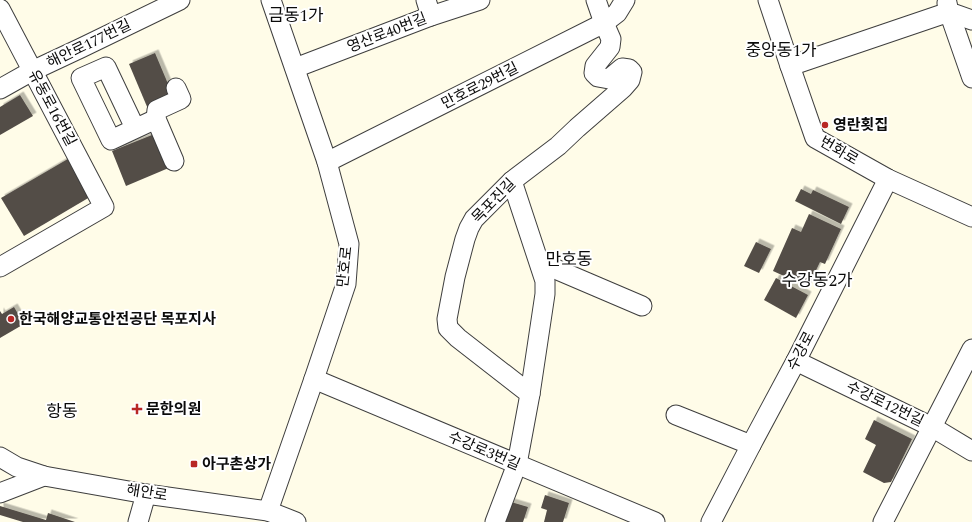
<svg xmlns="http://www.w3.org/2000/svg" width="972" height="522" font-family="Spectral,'Noto Sans KR',serif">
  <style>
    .building { fill: #534d47; filter: url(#shadow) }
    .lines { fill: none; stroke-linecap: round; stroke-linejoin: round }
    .minor-casing { stroke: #3e3e3e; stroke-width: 21 }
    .minor { stroke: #fff; stroke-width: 19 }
    .poi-dot { fill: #b82725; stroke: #fff; stroke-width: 1.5 }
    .labels { text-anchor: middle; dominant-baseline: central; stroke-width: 4; stroke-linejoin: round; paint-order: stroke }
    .street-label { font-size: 15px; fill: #0b0b0b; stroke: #fff }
    .poi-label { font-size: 15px; font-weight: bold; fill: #0b0b0b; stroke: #fff; text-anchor: start }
    .quarter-label { font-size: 17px; fill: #0b0b0b; stroke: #fff }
  </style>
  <defs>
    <filter id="shadow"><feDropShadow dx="3.5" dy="-3.5" stdDeviation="0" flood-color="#0004"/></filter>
  </defs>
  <rect width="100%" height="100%" fill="#fffce8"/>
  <g class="building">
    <polygon points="155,53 174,98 148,109 129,64"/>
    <polygon points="20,95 33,116 0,135 0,107"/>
    <polygon points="157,133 171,167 126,186 112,151"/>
    <polygon points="73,156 95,194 24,236 1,198"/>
    <polygon points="801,189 811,194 813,190 849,207 841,224 795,201"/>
    <polygon points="809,214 841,229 825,264 820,262 808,287 773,271 792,228 801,232"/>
    <polygon points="756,242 771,249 759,273 744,266"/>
    <polygon points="776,278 808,295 796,318 764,300"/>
    <polygon points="14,307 24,324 0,338 0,311 2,314"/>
    <polygon points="874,420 912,439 891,482 884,483 863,472 876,445 865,439"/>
    <polygon points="545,495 569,503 563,522 544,522 547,510 541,508"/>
    <polygon points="511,502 528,507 523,522 505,522"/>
    <polygon points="0,506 46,520 48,513 75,522 23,522 0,515"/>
  </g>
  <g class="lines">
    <defs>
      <g id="minor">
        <polyline points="426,0 431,16"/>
        <polyline points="768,0 790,66 815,138 888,179 972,217"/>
        <polyline points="947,3 949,12 972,20"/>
        <polyline points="0,9 104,207 0,267"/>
        <polyline points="790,66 949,12 972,78"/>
        <polyline points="295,68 431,16 480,0"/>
        <polyline points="0,89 32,71 81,48 180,0"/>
        <polyline points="135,128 106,67 81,78 111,140 156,119"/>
        <polyline points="174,161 156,119 157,110 181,99 176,88"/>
        <polyline points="327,162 604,23 617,13 625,0"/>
        <polyline points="512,181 545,281 545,294 530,394"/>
        <polyline points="541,267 553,268 642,306"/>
        <polyline points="796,361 932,427 972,451"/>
        <polyline points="314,379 655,522"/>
        <polyline points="676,415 751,445"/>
        <polyline points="0,457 17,467 44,476 146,494 268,511 296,522"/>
        <polyline points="0,493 44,476"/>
        <polyline points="268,511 314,379 346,284 349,244 327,162 271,0"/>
        <polyline points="138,522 146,494"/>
        <polyline points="495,522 517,464 530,394 458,338 448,328 447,319 455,277 465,239 469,228 474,219 512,181 558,146 577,128 623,88 630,80 632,72 629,69 622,68 609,79 598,77 594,73 595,66 610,47 611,39 604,23 596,0"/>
        <polyline points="711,522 751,445 796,361 888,179"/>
        <polyline points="883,522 972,349"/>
      </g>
    </defs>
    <use href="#minor" class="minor-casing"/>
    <use href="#minor" class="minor"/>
  </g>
  <g class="poi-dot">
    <circle cx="825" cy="125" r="4"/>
    <circle cx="11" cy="319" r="4"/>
    <path d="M135 403h4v4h4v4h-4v4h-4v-4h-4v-4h4z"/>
    <rect x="190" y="460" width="8" height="8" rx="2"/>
  </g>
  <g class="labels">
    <g class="street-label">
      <text transform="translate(387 33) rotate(-21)">영산로40번길</text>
      <text transform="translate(89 44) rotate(-26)">해안로177번길</text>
      <text transform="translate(480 86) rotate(-27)">만호로29번길</text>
      <text transform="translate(52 108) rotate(62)">유동로16번길</text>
      <text transform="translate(839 151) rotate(30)">번화로</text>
      <text transform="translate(494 201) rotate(-46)">목포진길</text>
      <text transform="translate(345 267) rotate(-84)">만호로</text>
      <text transform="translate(801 351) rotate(-63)">수강로</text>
      <text transform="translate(885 404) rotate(26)">수강로12번길</text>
      <text transform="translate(484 451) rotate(23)">수강로3번길</text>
      <text transform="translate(147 493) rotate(9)">해안로</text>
    </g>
    <g class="poi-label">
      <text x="833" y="125">영란횟집</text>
      <text x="19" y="319">한국해양교통안전공단 목포지사</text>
      <text x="146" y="409">문한의원</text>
      <text x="202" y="464">아구촌상가</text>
    </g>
    <g class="quarter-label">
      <text x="296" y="16">금동1가</text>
      <text x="781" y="51">중앙동1가</text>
      <text x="569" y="260">만호동</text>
      <text x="817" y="281">수강동2가</text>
      <text x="62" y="412">항동</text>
    </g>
  </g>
</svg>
